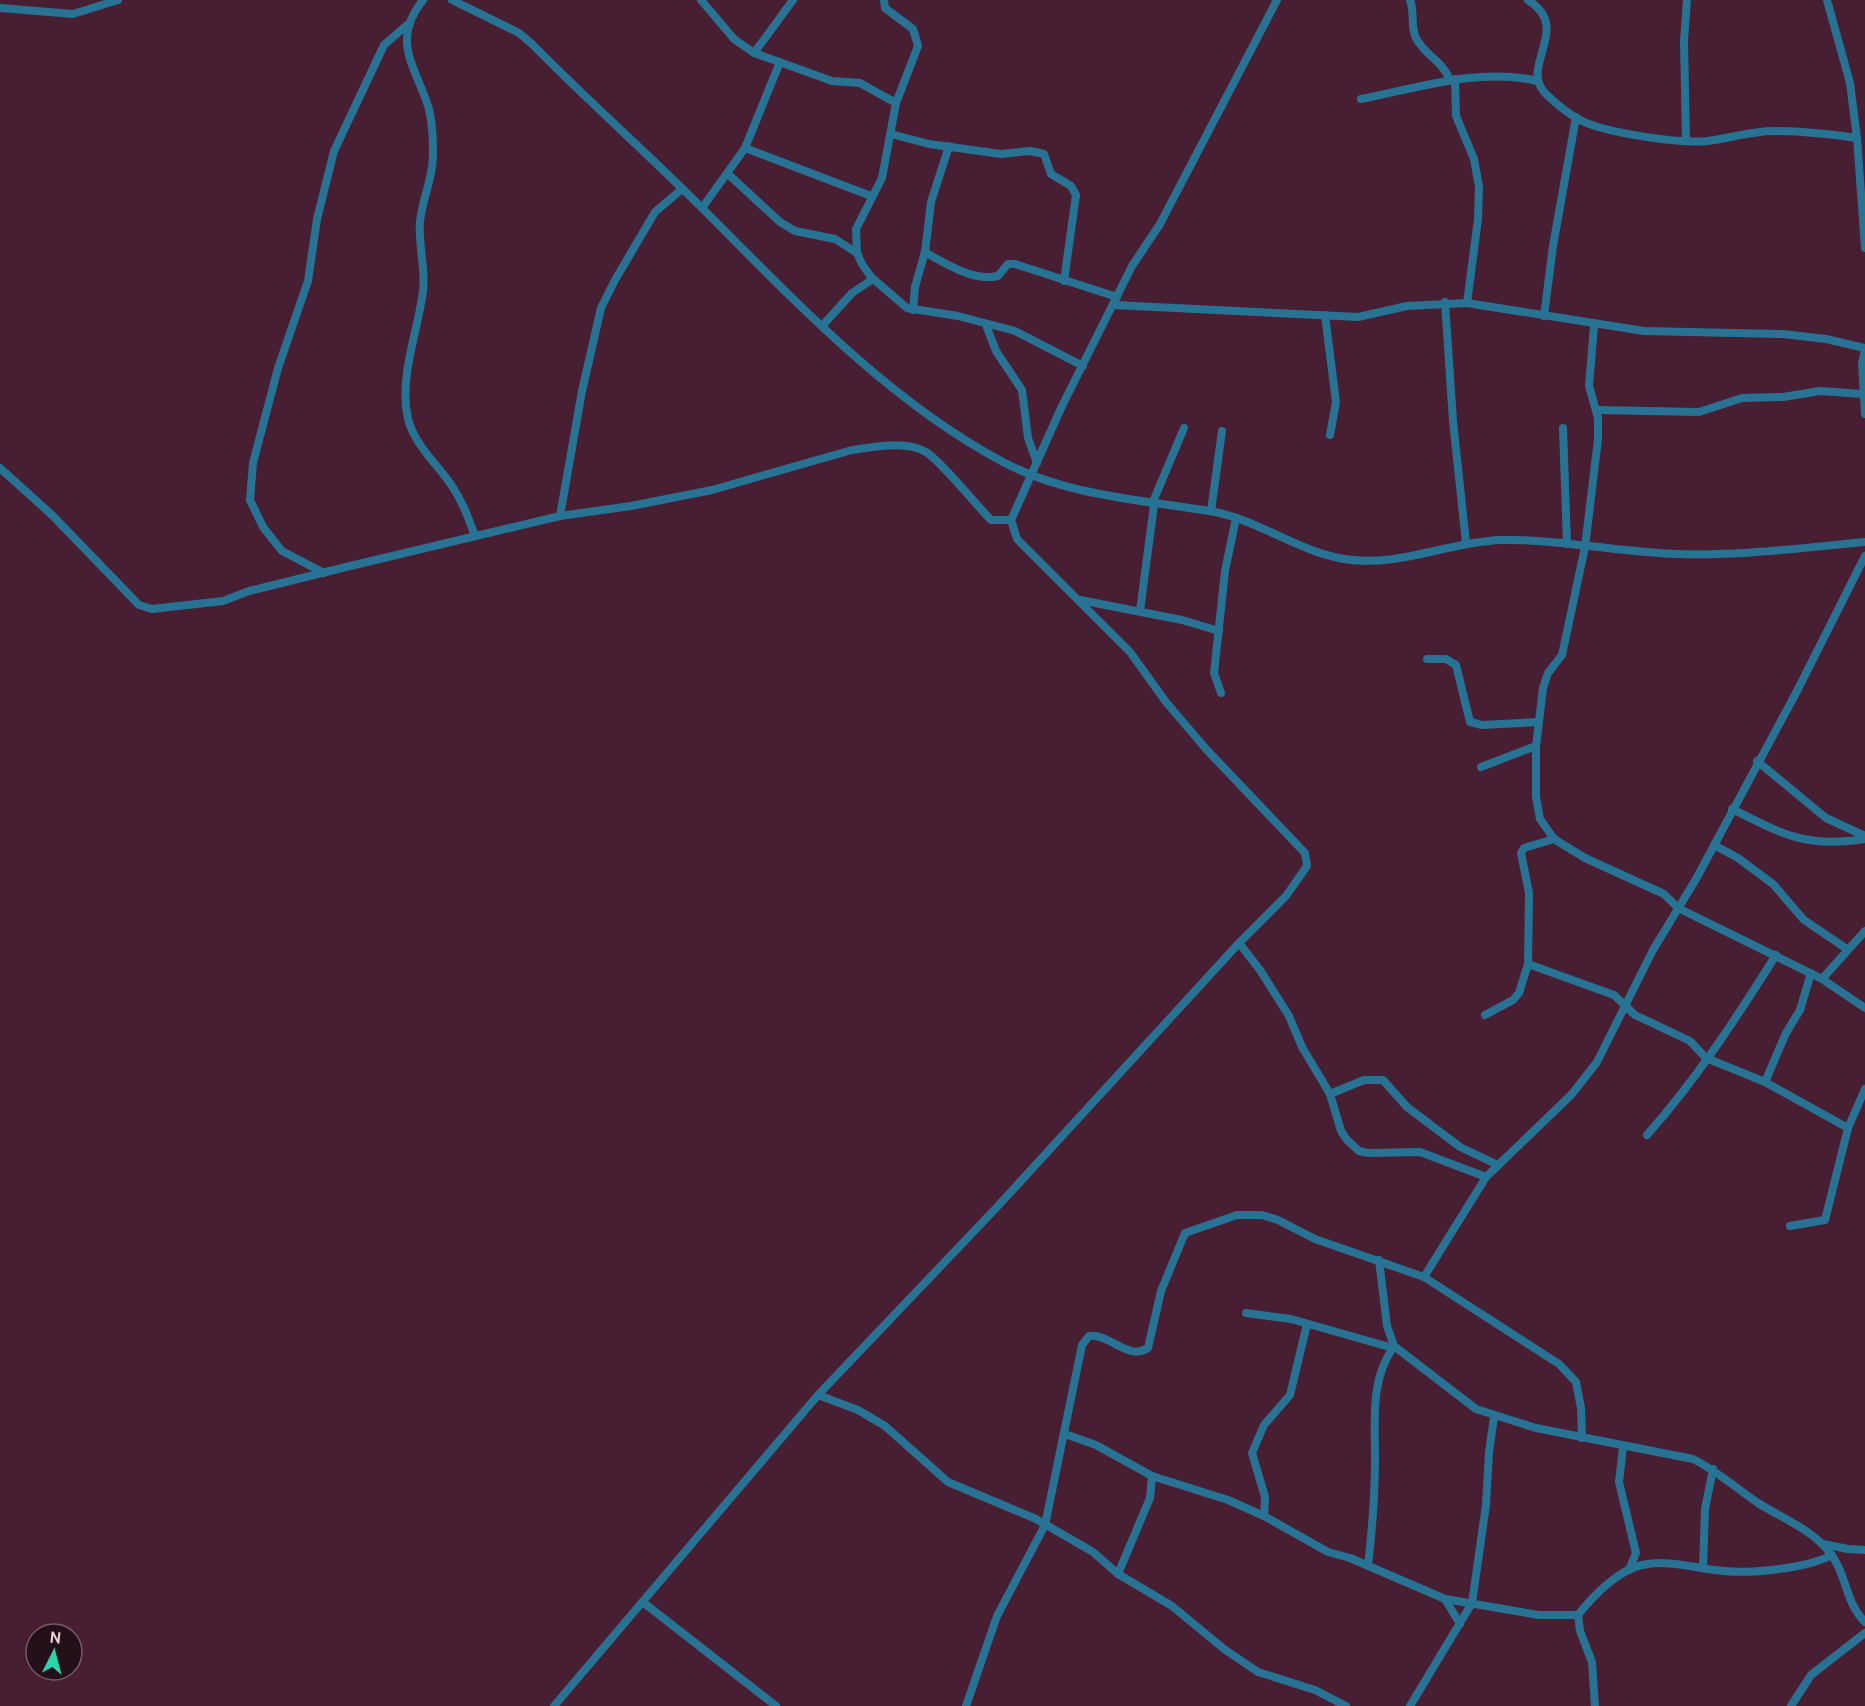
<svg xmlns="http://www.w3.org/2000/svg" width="1865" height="1706" font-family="Cabin,sans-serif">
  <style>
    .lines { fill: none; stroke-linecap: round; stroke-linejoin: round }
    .street { stroke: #287394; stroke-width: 8 }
  </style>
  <rect width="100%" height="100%" fill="#481e33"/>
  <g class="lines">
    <g class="street">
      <path d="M423,0C390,41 416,67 429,109C432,122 433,137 433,150C434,175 423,197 420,221C418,247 427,272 422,298C416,336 399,380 408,419C415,445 435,462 450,483C462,500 468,517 475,536"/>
      <path d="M452,0L519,33L532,44C587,100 646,152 702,208C793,299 888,401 1003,462C1064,495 1141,500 1209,511C1256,518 1296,551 1344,559C1398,568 1447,542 1501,540C1560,539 1617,552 1676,554C1739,556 1802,548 1865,542"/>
      <polyline points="701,0 734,39 754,53 832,81 860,83 896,103"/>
      <polyline points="884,0 885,8 913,29 918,46 896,103 882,178 856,229 857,253 862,264 871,277 907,308 958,316 1015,331 1083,366"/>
      <path d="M1410,0C1415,12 1410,26 1416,38C1425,56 1441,59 1450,80"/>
      <path d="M1528,0C1573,28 1519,66 1545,93C1556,104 1568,114 1582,121C1607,133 1680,144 1708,141C1730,138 1752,131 1775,131C1803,131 1830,134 1857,138"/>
      <polyline points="1827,0 1850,83 1857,138 1865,248"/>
      <polyline points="0,8 73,14 118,0"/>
      <polyline points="754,53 793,0"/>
      <polyline points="1455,79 1456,116 1474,159 1479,187 1478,219 1467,303"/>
      <path d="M1361,99C1419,88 1479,67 1538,81"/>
      <polyline points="891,134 929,144 1001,154 1030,151 1044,154 1051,174 1071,186 1076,195 1064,281"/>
      <polyline points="1686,141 1684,41 1687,0"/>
      <polyline points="745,148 871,196"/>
      <polyline points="728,174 780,222 795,231 835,239 857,253"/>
      <polyline points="702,208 745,148 780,62"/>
      <path d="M925,252C944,263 974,282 998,276L1008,264H1015L1117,297"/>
      <polyline points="1445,302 1453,421 1466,543"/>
      <polyline points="1114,305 1358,317 1407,306 1467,303 1644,331 1783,334 1826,339 1865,348"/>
      <polyline points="913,310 915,287 925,252 931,202 949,146"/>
      <polyline points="1325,315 1336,402 1330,435"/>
      <polyline points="1544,316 1553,246 1576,117"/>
      <polyline points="823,325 852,293 873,279"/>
      <polyline points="986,325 996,351 1022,390 1028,438 1037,463"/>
      <polyline points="1594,326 1589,386 1598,418 1598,439 1585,547 1562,655 1548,673 1543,688 1536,746 1536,797 1540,819 1554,839 1585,858 1664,894 1678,908 1822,979 1865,1008"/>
      <polyline points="1865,350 1862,363 1865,414"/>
      <polyline points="1596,410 1699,412 1742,398 1783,397 1820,391 1863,394"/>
      <polyline points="1563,428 1567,544"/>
      <path d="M0,468L52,515L139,605L152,609L223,601L249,591L346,567L560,516L631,506L712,490L852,450C875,447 905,440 926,452C942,462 975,504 991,520H1011"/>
      <polyline points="1152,504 1184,428"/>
      <polyline points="1211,511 1222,431"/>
      <polyline points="560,516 582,391 601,308 615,280 655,212 682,189"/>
      <polyline points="324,573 282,551 263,527 250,500 253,463 278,368 308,281 317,219 334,151 384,45 407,25"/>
      <polyline points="1080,600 1182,620 1219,631"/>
      <polyline points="1140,611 1154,505"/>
      <polyline points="1427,659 1446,659 1456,665 1470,722 1482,725 1538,722"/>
      <polyline points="1221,693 1214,673 1225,571 1236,518"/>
      <polyline points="1757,761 1826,818 1865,836"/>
      <polyline points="1481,767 1536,746"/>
      <path d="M1732,809C1784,835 1806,848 1865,839"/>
      <polyline points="1714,845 1738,858 1773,884 1804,920 1847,949"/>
      <polyline points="1239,943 1260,970 1289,1016 1302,1047 1330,1094 1341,1131 1347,1140 1359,1151 1368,1153 1420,1152 1486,1177"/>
      <polyline points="1528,964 1614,995 1635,1015 1690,1041 1706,1058 1765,1082 1848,1128"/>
      <polyline points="1822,979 1865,931"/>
      <polyline points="1485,1015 1513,1000 1519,993 1528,964 1529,893 1521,853 1524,848 1554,839"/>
      <polyline points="1765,1082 1786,1033 1800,1010 1811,973"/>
      <polyline points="1330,1094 1364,1080 1383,1080 1407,1107 1460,1147 1498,1165"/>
      <path d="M1647,1135C1696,1080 1737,1017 1776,955"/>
      <polyline points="1790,1226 1825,1220 1848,1128 1865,1089"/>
      <path d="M1379,1260L1387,1326L1394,1346L1476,1409L1536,1428L1693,1459C1717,1471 1736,1488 1758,1503C1782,1518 1813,1530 1830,1553C1847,1574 1845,1603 1865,1622"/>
      <polyline points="1424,1277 1486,1177 1572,1094 1597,1062 1653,950 1696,879 1797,691 1865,556"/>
      <polyline points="1246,1313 1291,1319 1393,1348"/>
      <polyline points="818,1395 858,1410 885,1426 948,1482 1036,1519 1093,1552 1118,1574 1172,1606 1224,1649 1258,1672 1315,1690 1346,1706"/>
      <polyline points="1065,1434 1096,1445 1152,1476 1228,1500 1264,1516 1328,1552 1350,1558 1445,1599 1539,1615 1578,1615"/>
      <polyline points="1623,1447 1619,1482 1636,1553 1629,1570"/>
      <polyline points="1264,1516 1265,1497 1252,1453 1264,1425 1290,1395 1307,1324"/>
      <polyline points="1823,1544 1848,1549 1865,1550"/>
      <path d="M1368,1566C1372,1531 1375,1494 1375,1459C1375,1419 1370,1380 1394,1346"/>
      <polyline points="1703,1568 1705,1509 1713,1469"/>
      <polyline points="1118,1574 1150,1498 1152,1476"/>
      <polyline points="1445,1599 1460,1624"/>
      <polyline points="644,1603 776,1706"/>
      <polyline points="554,1706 818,1395 997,1207 1239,943 1286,896 1307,866 1305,853 1206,749 1166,702 1130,652 1017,539 1011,520 1062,406 1132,266 1160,224 1277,0"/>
      <path d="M966,1706L997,1616L1045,1525L1082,1345L1089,1336C1110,1333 1127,1361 1148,1348L1161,1291L1185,1233L1237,1215H1262L1278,1220L1315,1239L1424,1277L1559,1364L1576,1382L1581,1408L1582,1438"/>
      <polyline points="1410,1706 1472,1603 1486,1505 1489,1452 1494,1417"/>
      <path d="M1595,1706L1592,1662L1580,1631L1578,1615C1593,1596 1618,1570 1642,1565C1670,1559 1697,1569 1724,1571C1753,1574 1807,1568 1832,1555"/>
      <polyline points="1791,1706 1811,1675 1865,1633"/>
    </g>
  </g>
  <g transform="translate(54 1652) rotate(6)"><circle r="28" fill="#231019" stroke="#745d67" stroke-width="1.5"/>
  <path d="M0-4.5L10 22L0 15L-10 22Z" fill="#2bd5ac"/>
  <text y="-9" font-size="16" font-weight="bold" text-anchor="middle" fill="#edd1dc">N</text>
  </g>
</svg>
